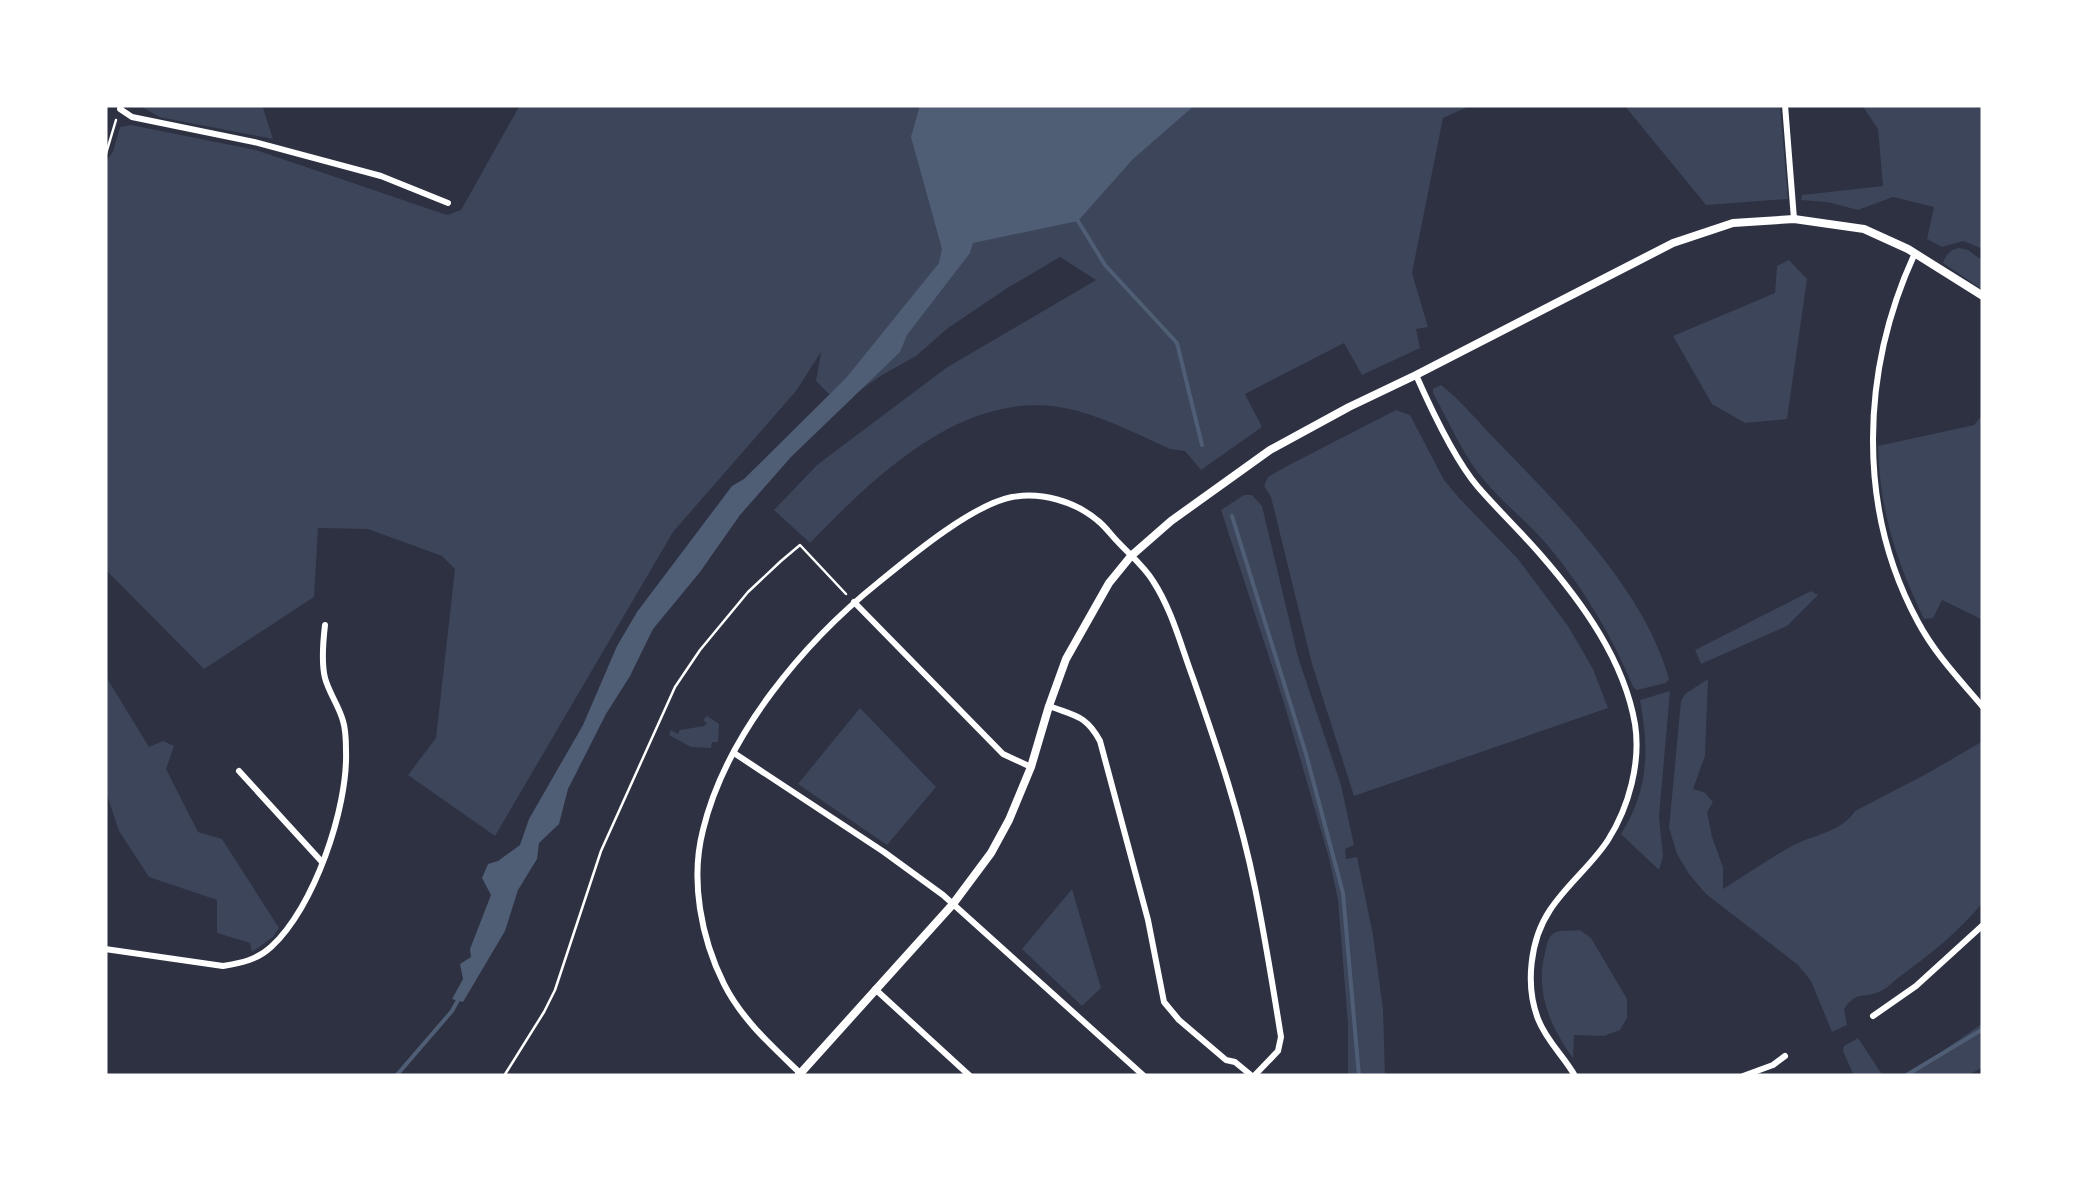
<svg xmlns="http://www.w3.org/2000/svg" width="2088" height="1181" font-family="Bitter,serif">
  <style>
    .green { fill: #3c4559 }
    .water { fill: #4f5d75 }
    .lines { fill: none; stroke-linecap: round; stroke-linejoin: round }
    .stream { stroke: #4f5d75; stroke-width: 4 }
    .path { stroke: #fff; stroke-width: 2.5 }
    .minor { stroke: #fff; stroke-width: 6 }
    .tertiary { stroke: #fff; stroke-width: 8 }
  </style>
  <rect width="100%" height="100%" fill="#2d3142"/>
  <g class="green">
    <polygon points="139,105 262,105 273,139 159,117"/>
    <path d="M520,105H1472L1443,118L1412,273L1428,327L1416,329L1420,348L1362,375L1344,343L1245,394L1262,427L1201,470L1185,451L1170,449C1140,435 1109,420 1078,411C971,381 877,474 810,543L774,510L817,465L946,368L1096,280L1060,257L1009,287L948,328L916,356L882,375L849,398L831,396L816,381L821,352L796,391L673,532L495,836L408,775L436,738L455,569L442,556L368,529L318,528L314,597L204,669L105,569V164L113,151L120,127L131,125L256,150L447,215L461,210Z"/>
    <polygon points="1624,105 1780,105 1788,199 1706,205"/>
    <polygon points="1862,105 1983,105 1983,249 1963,241 1942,247 1927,239 1934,207 1893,197 1858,210 1827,202 1801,200 1802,195 1883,186 1878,129"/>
    <path d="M1959,248L1968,250L1983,261V290L1943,263C1946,254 1950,250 1959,248Z"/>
    <polygon points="1789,260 1807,279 1787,419 1745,423 1712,404 1673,336 1775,293 1777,266"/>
    <path d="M1441,385C1461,400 1477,421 1495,439C1558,504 1645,590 1669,679L1666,683L1637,690L1633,687C1612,636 1584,589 1549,547C1527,521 1500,501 1479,474C1460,449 1448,420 1433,393V389Z"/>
    <polygon points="1396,410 1410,415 1444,480 1460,499 1518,559 1568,626 1593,669 1608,708 1354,796 1312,664 1271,497 1264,486 1268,477 1287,466"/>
    <path d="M1983,414V620L1942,600L1933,618L1924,619C1896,560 1880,513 1878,446L1974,425Z"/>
    <polygon points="1244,495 1252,495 1262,506 1298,657 1341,785 1354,845 1345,849 1346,859 1357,857 1373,935 1383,1009 1385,1076 1348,1076 1348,1024 1338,900 1329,858 1284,703 1221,510"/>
    <polygon points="1811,591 1818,595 1787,626 1701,664 1695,650"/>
    <polygon points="105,675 149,747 163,741 174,746 166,769 198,832 222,839 279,928 273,937 252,952 250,943 217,933 217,900 149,877 119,831 105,789"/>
    <path d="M1708,679L1705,756L1693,789L1704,792L1713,802L1707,812L1712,837L1723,867V889C1746,875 1768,859 1792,846C1812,835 1842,832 1855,811L1928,773L1983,741V902C1959,932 1929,955 1898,978C1893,982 1885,990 1879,992C1861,999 1858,990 1844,1009L1847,1025L1832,1032L1811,981L1798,965L1706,894L1689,874L1677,854L1669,828L1681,701L1685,694Z"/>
    <path d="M1670,691L1659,817L1663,856L1659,870L1621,834C1649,790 1649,750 1640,700Z"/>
    <polygon points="860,708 936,787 887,845 798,784"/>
    <polygon points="707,716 719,724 718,742 712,742 711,748 691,747 669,735 671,730 678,734 680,730 704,726 707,723 703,720"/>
    <polygon points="1072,889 1101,988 1082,1006 1022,949"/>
    <path d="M1580,930L1591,938L1627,999V1018L1620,1030L1604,1036L1574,1035L1573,1058C1550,1027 1535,991 1545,953C1547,945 1547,936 1556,932C1562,930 1573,931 1580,930Z"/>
    <polygon points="1983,1023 1983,1067 1967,1076 1907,1076"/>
    <polygon points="1858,1038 1883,1076 1854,1076 1843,1051 1844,1046"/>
  </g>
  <polygon class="water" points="920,105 1195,105 1133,159 1078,221 973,243 970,253 907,335 900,352 791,457 740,515 700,572 653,629 630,676 606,714 568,789 559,824 539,843 537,859 518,890 505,931 463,1002 452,999 463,979 460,964 471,957 470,949 491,895 482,878 488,864 498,861 520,845 529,819 583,725 617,646 637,612 732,486 744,479 846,378 939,263 942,249 911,137"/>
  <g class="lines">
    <g class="stream">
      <polyline points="1078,221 1105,265 1177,343 1202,445"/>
      <polyline points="1232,516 1306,754 1343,893 1359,1076"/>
      <polyline points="396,1076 452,1011 458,1000"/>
      <polyline points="1905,1076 1983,1029"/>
    </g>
    <g class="path">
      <polyline points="105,157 116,120"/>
      <polyline points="504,1076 544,1012 555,990 601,851 675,687 700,650 748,592 781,561 800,545 846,594"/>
      <polyline points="1979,1076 1983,1074"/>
    </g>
    <g class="minor">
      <polyline points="121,105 120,109 132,117 254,142 381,176 448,203"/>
      <polyline points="1785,105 1794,219"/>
      <path d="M1915,253C1861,370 1856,508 1918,622C1935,654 1960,680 1983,707"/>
      <path d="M1416,375C1431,409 1454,459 1478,487C1498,510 1520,531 1540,554C1582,602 1624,660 1635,724C1641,762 1629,807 1608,840C1592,865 1567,884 1550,910C1530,940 1525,985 1538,1019C1547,1042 1564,1056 1575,1076"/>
      <polyline points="854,602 1003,754 1031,767"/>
      <path d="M1049,706C1075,716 1086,715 1100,741L1148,920L1164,1002L1179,1020L1226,1060L1235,1062L1252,1076"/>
      <polyline points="734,753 884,852 943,895 1144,1076"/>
      <polyline points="239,771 322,862"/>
      <path d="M105,949L223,966C241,963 257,960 271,947C314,908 348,808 346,751C346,742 346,730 343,721C339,706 329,693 325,678C321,662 323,642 325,625"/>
      <polyline points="875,989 970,1076"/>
      <polyline points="1873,1016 1916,986 1983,925"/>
      <path d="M802,1075C773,1047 742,1020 724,984C701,938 690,880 703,830C726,735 804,642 879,582C912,555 972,505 1012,497C1042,492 1074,501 1097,520C1105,526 1111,535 1118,542C1129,554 1144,566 1153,581C1172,610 1181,646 1193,678C1217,747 1241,817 1255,888C1265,937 1273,987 1281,1037L1278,1051L1254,1076"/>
      <polyline points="1743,1076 1773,1065 1785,1056"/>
    </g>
    <polyline class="tertiary" points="798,1076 953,904 991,853 1009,820 1031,767 1049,706 1066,659 1109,583 1131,556 1171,521 1270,450 1349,407 1416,375 1673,243 1733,223 1794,219 1864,229 1908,249 1983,296"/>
  </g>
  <rect width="2088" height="1181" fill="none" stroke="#ffffff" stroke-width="215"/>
</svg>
